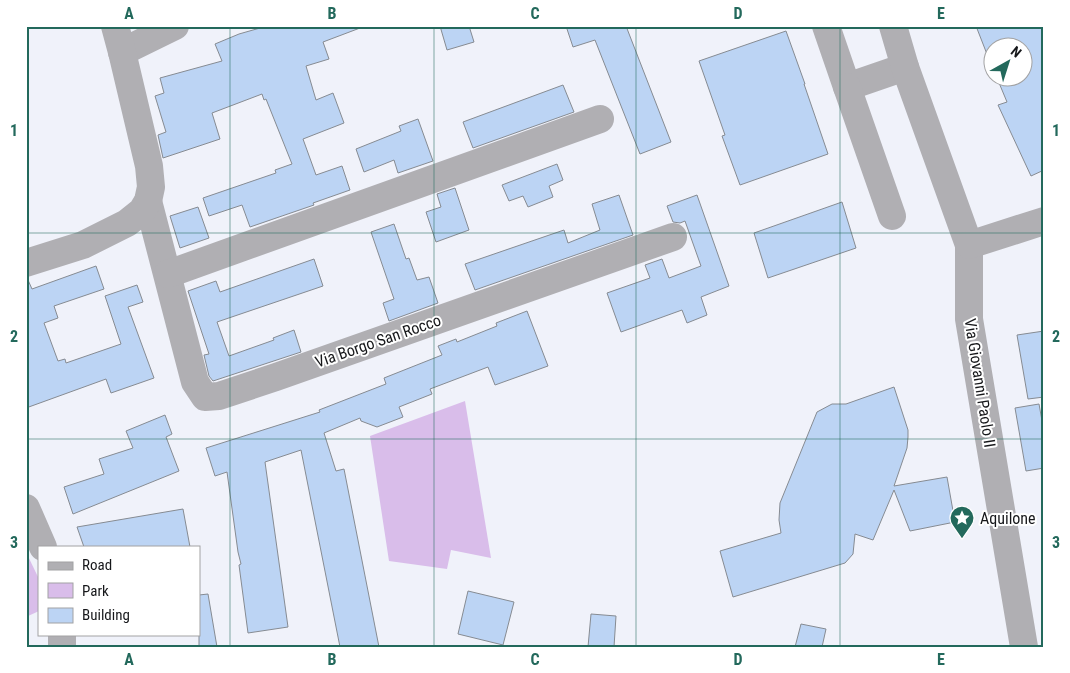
<svg xmlns="http://www.w3.org/2000/svg" width="1070" height="673" font-family="'Roboto Condensed',sans-serif">
  <style>
    .green { fill: #d9bdea }
    .building { fill: #bcd4f4; stroke: #868b92 }
    .lines { fill: none; stroke-linecap: round; stroke-linejoin: round }
    .minor { stroke: #b0afb3; stroke-width: 28 }
    .grid { fill: none; stroke: #23695c; stroke-width: 1; stroke-opacity: 0.55 }
    .labels { text-anchor: middle; dominant-baseline: central; stroke-width: 4; stroke-linejoin: round; paint-order: stroke }
    .street-label { font-size: 16px; fill: #16171a; stroke: #fff }
    .poi-label { font-size: 16px; fill: #16171a; stroke: #fff; text-anchor: start }
    .neatline { fill: none; stroke: #23695c; stroke-width: 2 }
    .grid-label { font-size: 16px; text-anchor: middle; font-weight: bold; fill: #23695c }
  </style>
  <rect width="100%" height="100%" fill="#f0f2fa"/>
  <g class="green">
    <polygon points="465,401 491,558 451,550 447,569 389,561 370,436"/>
    <polygon points="26,552 39,579 39,611 26,617"/>
  </g>
  <g class="building">
    <polygon points="267,26 360,26 360,28 323,42 329,59 306,66 316,100 333,93 344,123 303,139 316,175 342,166 350,190 313,203 314,205 250,227 242,205 209,216 203,198 276,173 275,170 292,164 266,99 264,100 262,94 212,113 220,139 163,158 158,135 166,132 155,96 164,93 160,78 222,61 215,44 239,34"/>
    <polygon points="440,26 469,26 474,42 447,50"/>
    <polygon points="566,26 626,26 671,142 640,154 595,40 573,47"/>
    <polygon points="976,26 1044,26 1044,170 1031,176 998,105 1007,102 997,78 1022,78 1022,48 992,48 992,67"/>
    <polygon points="786,31 805,84 804,84 828,154 740,185 722,136 725,135 699,61"/>
    <polygon points="563,85 574,112 473,148 463,122"/>
    <polygon points="418,119 433,161 398,173 394,160 364,172 356,149 401,131 399,126"/>
    <polygon points="557,164 563,180 549,186 553,197 528,207 523,196 509,201 502,185"/>
    <polygon points="455,188 469,230 436,242 426,212 441,207 437,194"/>
    <polygon points="619,195 633,235 475,290 465,264 564,230 568,243 600,230 592,204"/>
    <polygon points="697,195 729,286 701,297 707,315 687,323 682,310 621,332 607,293 650,278 645,265 662,259 669,278 701,266 685,221 680,223 673,222 667,206"/>
    <polygon points="842,202 856,248 768,278 754,233"/>
    <polygon points="198,207 209,238 180,248 170,216"/>
    <polygon points="394,224 406,259 409,258 417,280 429,277 438,303 389,321 383,303 394,299 371,232"/>
    <polygon points="314,259 323,286 217,322 229,356 274,340 273,338 294,330 301,352 213,381 209,376 204,355 209,354 188,291 216,281 220,292"/>
    <polygon points="96,266 104,289 54,306 58,318 44,323 58,361 65,359 66,363 121,344 105,296 137,285 143,302 128,307 154,378 111,393 106,379 26,408 26,280 28,280 32,289"/>
    <polygon points="527,311 548,366 495,385 488,367 430,389 432,394 399,407 403,417 377,427 361,421 360,418 324,433 336,471 344,469 379,647 340,647 301,450 265,462 288,627 248,633 239,565 241,564 238,552 227,472 215,476 206,448 320,412 319,410 386,384 384,378 442,355 438,346 456,339 457,342 497,326 496,323"/>
    <polygon points="1044,331 1044,397 1028,399 1017,335"/>
    <polygon points="894,387 908,430 908,437 907,448 894,486 947,477 955,522 910,531 894,490 873,540 855,534 853,554 845,563 733,597 720,551 781,533 779,520 780,503 817,412 832,404 846,404"/>
    <polygon points="1039,404 1044,432 1044,468 1026,471 1015,408"/>
    <polygon points="165,415 172,434 166,437 179,471 73,514 64,487 104,474 99,459 133,448 126,431"/>
    <polygon points="183,509 190,547 84,547 77,527"/>
    <polygon points="468,591 514,602 503,645 458,634"/>
    <polygon points="208,594 217,647 199,647 199,595"/>
    <polygon points="591,614 616,616 614,647 588,647"/>
    <polygon points="801,624 826,629 822,647 795,647"/>
  </g>
  <g class="lines">
    <g class="minor">
      <polyline points="826,26 847,87 905,67"/>
      <polyline points="893,26 905,67 969,245 969,319 1024,647"/>
      <polyline points="122,52 175,26"/>
      <polyline points="847,87 892,216"/>
      <polyline points="148,201 195,382 205,397 219,396 276,377 673,237"/>
      <polyline points="969,245 1044,221"/>
      <polyline points="26,263 83,245 127,223 142,211 148,201 151,187 149,166 122,52 115,26"/>
      <polyline points="168,274 600,119"/>
      <polyline points="26,508 43,547"/>
      <polyline points="62,647 62,634"/>
    </g>
  </g>
  <path class="grid" d="M230,26V647M434,26V647M636,26V647M840,26V647M26,233H1044M26,439H1044"/>
  <defs>
    <symbol id="sight-pin" viewBox="-11 -11 22 30"><path d="M0 17L-7.5 6A9.5 9.5 0 1 1 7.5 6Z" fill="#23695c" stroke="#fff"/><path d="M0-6L1.8-2.2L6-1.7L2.9 1.2L3.7 5.4L0 3.3L-3.7 5.4L-2.9 1.2L-6-1.7L-1.8-2.2Z" fill="#fff"/></symbol>
  </defs>
  <g fill-rule="evenodd">
    <use href="#sight-pin" x="948" y="504" width="28" height="38"/>
  </g>
  <g class="labels">
    <g class="street-label">
      <text transform="translate(378 341) rotate(-19)">Via Borgo San Rocco</text>
      <text transform="translate(980 383) rotate(81)">Via Giovanni Paolo II</text>
    </g>
    <g class="poi-label">
      <text x="980" y="518">Aquilone</text>
    </g>
  </g>
  <rect width="1070" height="673" fill="none" stroke="#ffffff" stroke-width="55"/>
  <rect x="38" y="546" width="162" height="90" fill="#ffffff" stroke="#a2a2a3"/>
  <rect x="48" y="562" width="25" height="8" fill="#b0afb3" stroke="#a2a2a3"/>
  <text x="82" y="570" font-size="15" fill="#16171a">Road</text>
  <rect x="48" y="583" width="25" height="15" fill="#d9bdea" stroke="#a2a2a3"/>
  <text x="82" y="596" font-size="15" fill="#16171a">Park</text>
  <rect x="48" y="608" width="25" height="15" fill="#bcd4f4" stroke="#a2a2a3"/>
  <text x="82" y="620" font-size="15" fill="#16171a">Building</text>
  <g transform="translate(1008 62) rotate(39)"><circle r="24" fill="#ffffff" stroke="#a2a2a3"/>
  <path d="M0-4L9 19L0 12L-9 19Z" fill="#23695c"/>
  <text y="-8" font-size="14" font-weight="bold" text-anchor="middle" fill="#16171a">N</text>
  </g>
  <rect x="28" y="28" width="1014" height="618" class="neatline"/>
  <g class="grid-label">
    <text x="129" y="19">A</text>
    <text x="332" y="19">B</text>
    <text x="535" y="19">C</text>
    <text x="738" y="19">D</text>
    <text x="941" y="19">E</text>
    <text x="14" y="136">1</text>
    <text x="1056" y="136">1</text>
    <text x="14" y="342">2</text>
    <text x="1056" y="342">2</text>
    <text x="14" y="548">3</text>
    <text x="1056" y="548">3</text>
    <text x="129" y="665">A</text>
    <text x="332" y="665">B</text>
    <text x="535" y="665">C</text>
    <text x="738" y="665">D</text>
    <text x="941" y="665">E</text>
  </g>
</svg>
